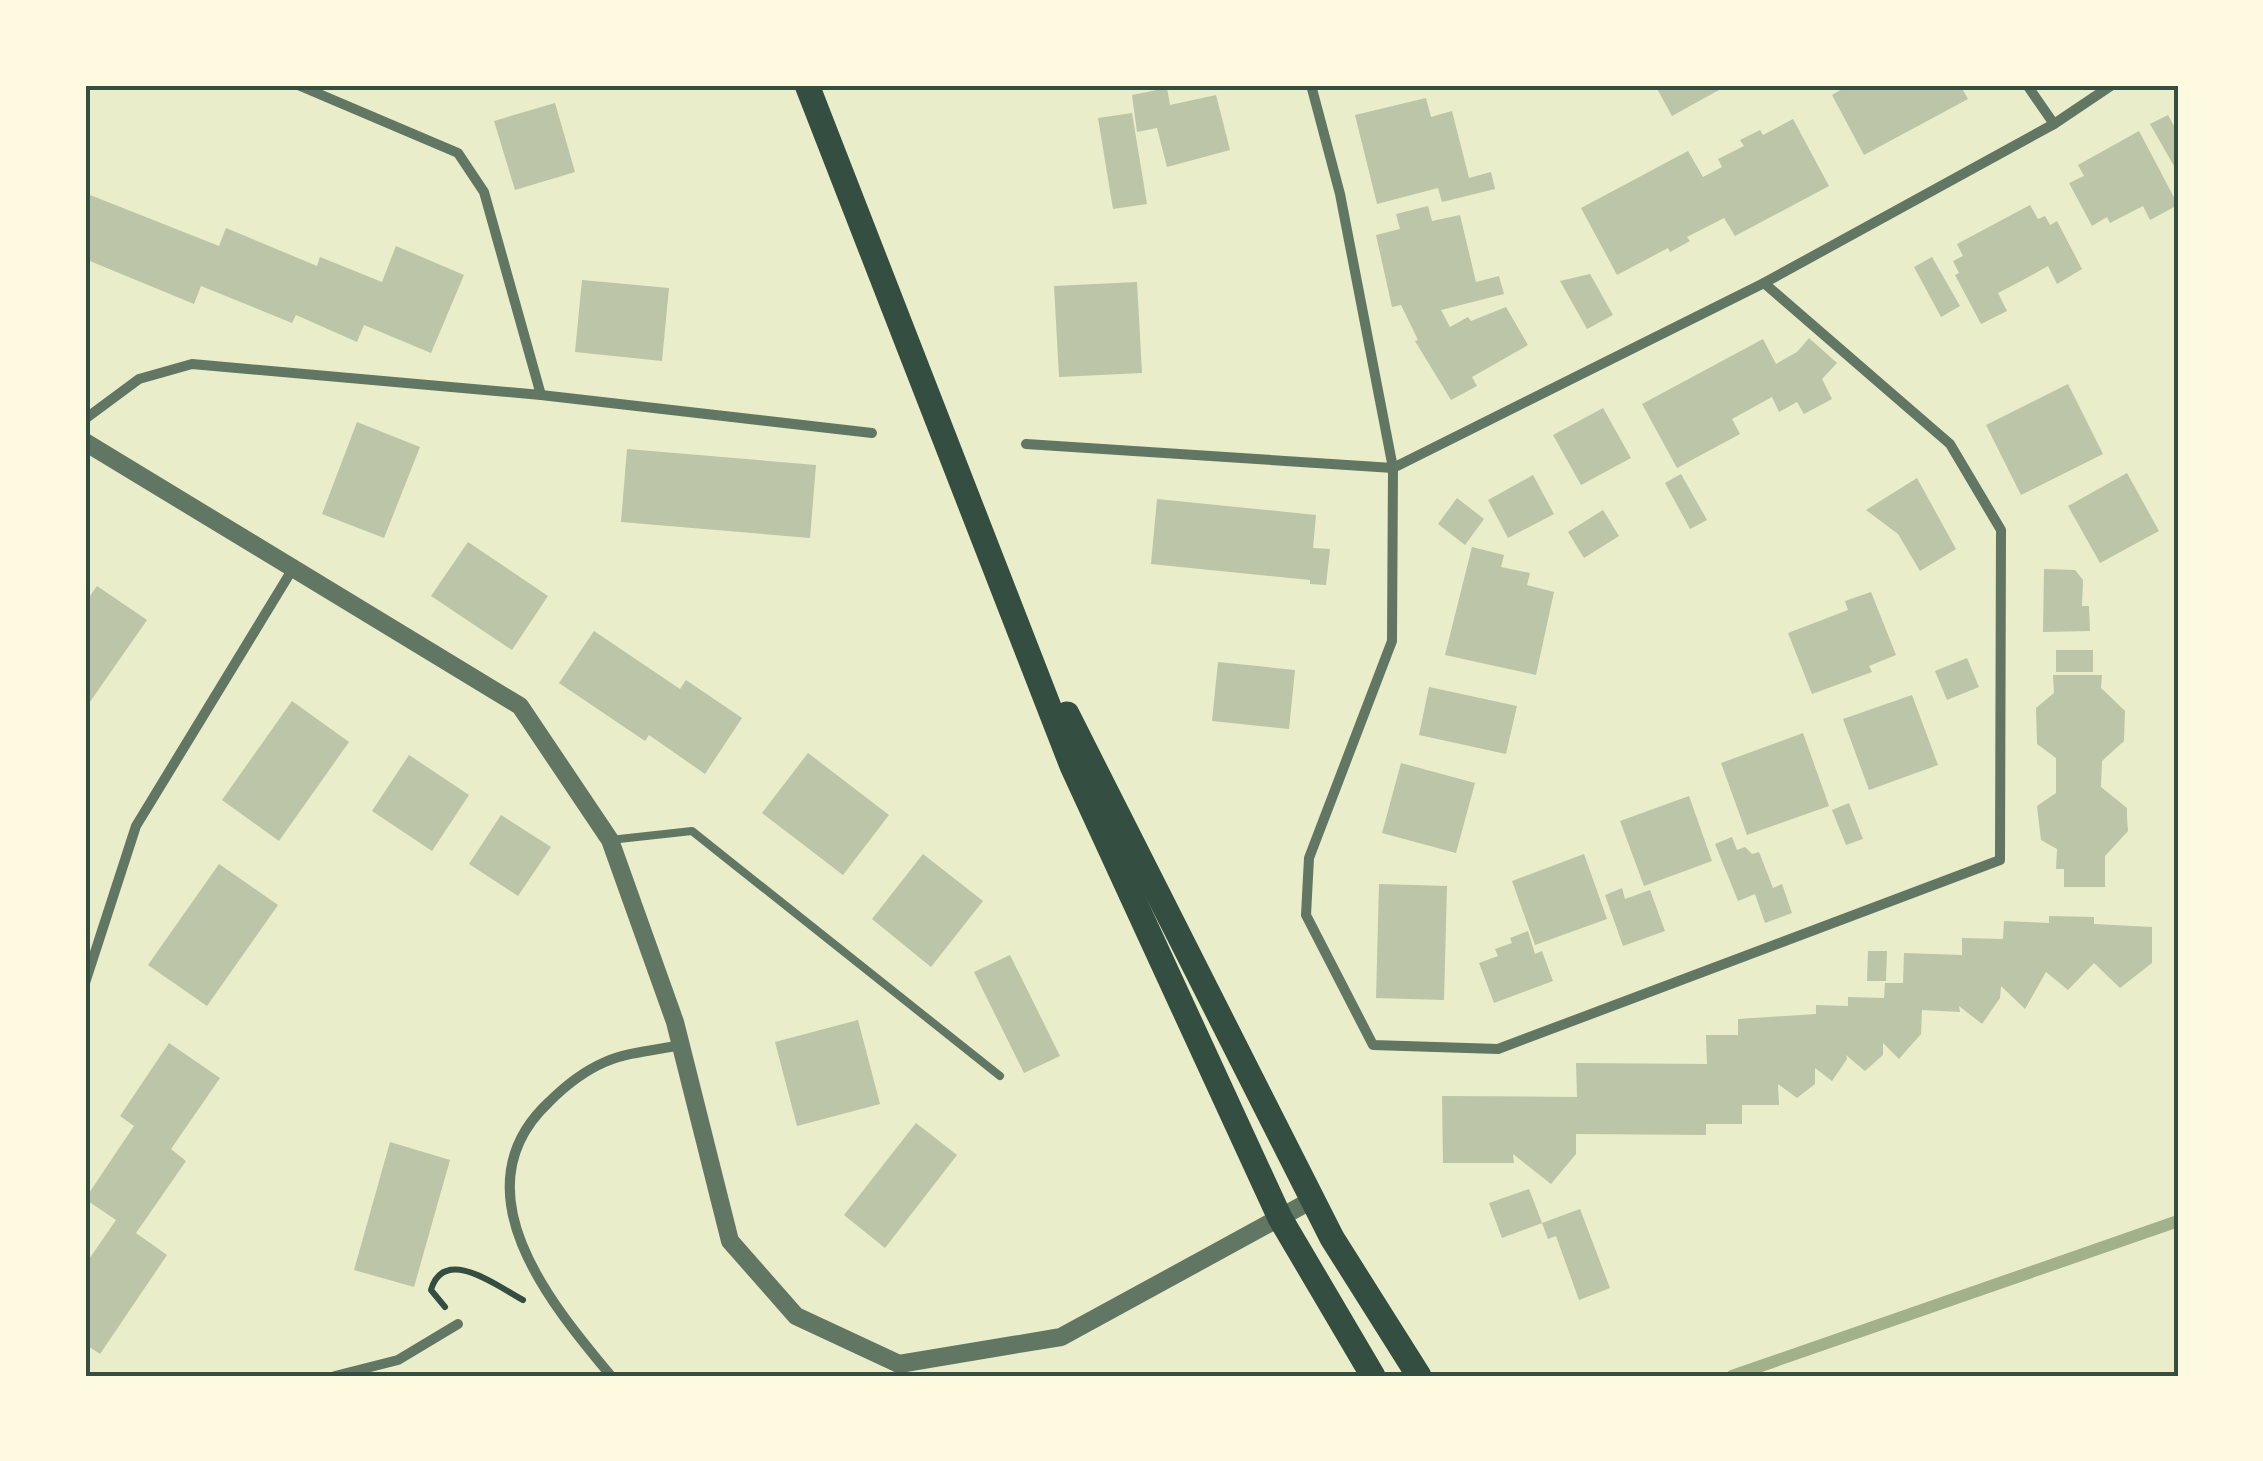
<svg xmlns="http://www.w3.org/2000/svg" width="2263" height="1461" font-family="Merriweather,serif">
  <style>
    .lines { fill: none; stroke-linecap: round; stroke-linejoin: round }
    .stream { stroke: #a3b18a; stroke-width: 12 }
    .building { fill: #bcc5a7 }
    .path { stroke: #344e41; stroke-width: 6 }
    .service { stroke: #617663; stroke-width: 8 }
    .minor { stroke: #617663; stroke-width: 10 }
    .tertiary { stroke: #617663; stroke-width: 18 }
    .primary { stroke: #344e41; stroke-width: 25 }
    .neatline { fill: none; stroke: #344e41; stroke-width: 4 }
  </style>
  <rect width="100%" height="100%" fill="#e9edc9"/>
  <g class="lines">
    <polyline class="stream" points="1732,1376 2178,1221"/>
  </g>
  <g class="building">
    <polygon points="1655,85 1728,85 1672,116"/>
    <polygon points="1849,85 1960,85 1968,99 1864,155 1832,95"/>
    <polygon points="1167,88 1170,105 1216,95 1230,150 1167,167 1157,128 1137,132 1132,95"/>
    <polygon points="1426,98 1431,117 1452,111 1469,178 1491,172 1495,189 1442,202 1438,188 1377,204 1355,115"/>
    <polygon points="555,103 575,172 515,190 494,121"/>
    <polygon points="1132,113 1147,204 1113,209 1098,118"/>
    <polygon points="2168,115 2178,133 2178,173 2150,124"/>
    <polygon points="1793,119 1829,186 1735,236 1724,218 1687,237 1690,241 1670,252 1668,248 1617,275 1581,208 1688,151 1703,177 1722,167 1718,159 1744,146 1740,140 1760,130 1763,135"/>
    <polygon points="2139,131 2178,205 2150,220 2143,206 2110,223 2107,217 2092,226 2069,183 2084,176 2078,165"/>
    <polygon points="85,193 219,246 226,228 317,266 320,257 382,282 396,246 464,275 431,353 364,325 357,342 296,315 292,323 201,286 194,304 85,259"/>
    <polygon points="2030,205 2038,219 2045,216 2050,225 2057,221 2082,269 2057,284 2048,266 2023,280 1998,293 2007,311 1981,324 1955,275 1959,273 1953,261 1963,256 1957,244"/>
    <polygon points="1428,206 1432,221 1460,215 1476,282 1499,276 1504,294 1441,310 1450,327 1468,317 1471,321 1506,307 1528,345 1472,377 1477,386 1451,400 1415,341 1418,340 1401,305 1392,307 1376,235 1400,229 1396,214"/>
    <polygon points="1932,257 1960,306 1941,317 1914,267"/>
    <polygon points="1590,274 1613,315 1587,329 1560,281"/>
    <polygon points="582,280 669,288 662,361 575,352"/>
    <polygon points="1137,282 1142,373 1059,377 1054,286"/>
    <polygon points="1809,338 1837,363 1822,379 1832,399 1804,414 1797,402 1779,412 1772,397 1732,419 1740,434 1677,468 1642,404 1763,339 1776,364 1797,352"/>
    <polygon points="2068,384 2103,454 2021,495 1986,425"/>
    <polygon points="1603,408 1631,458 1581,485 1553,435"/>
    <polygon points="357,422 420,447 384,538 322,514"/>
    <polygon points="627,449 816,465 810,538 621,522"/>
    <polygon points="2127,473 2159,531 2100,563 2068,506"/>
    <polygon points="1681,474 1707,520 1690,529 1665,483"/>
    <polygon points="1533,475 1554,514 1508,538 1488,500"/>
    <polygon points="1917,478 1956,549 1920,571 1898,534 1866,510"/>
    <polygon points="1457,498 1484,519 1465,545 1438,524"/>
    <polygon points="1157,499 1316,515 1313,548 1330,549 1326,585 1310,584 1310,580 1151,564"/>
    <polygon points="1603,510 1619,536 1584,558 1568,532"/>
    <polygon points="468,542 548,596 512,650 431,596"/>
    <polygon points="1472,547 1504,555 1501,567 1530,573 1527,585 1554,592 1536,675 1445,655"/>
    <polygon points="2044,569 2075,570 2083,580 2082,606 2089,606 2090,631 2043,632"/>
    <polygon points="97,586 147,620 85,709 85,603"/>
    <polygon points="1871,592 1896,655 1869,666 1872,672 1812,694 1788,633 1848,610 1845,601"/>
    <polygon points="594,631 680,689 686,680 742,718 705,774 649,735 645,741 559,683"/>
    <rect x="2056" y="650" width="37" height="22"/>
    <polygon points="1967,658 1979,687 1947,700 1935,671"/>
    <polygon points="1218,662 1295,670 1289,729 1212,721"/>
    <polygon points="2053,675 2102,675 2101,688 2125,711 2124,741 2102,761 2101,787 2127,808 2127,817 2128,831 2105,856 2105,887 2064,887 2064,869 2056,869 2057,849 2041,840 2037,806 2056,793 2056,758 2037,744 2036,708 2054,693"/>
    <polygon points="1429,687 1517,706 1506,754 1419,735"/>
    <polygon points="1912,695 1938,765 1869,790 1843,719"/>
    <polygon points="292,701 349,742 279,841 222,800"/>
    <polygon points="1803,733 1829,806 1747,835 1721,763"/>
    <polygon points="808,753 889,815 843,875 762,813"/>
    <polygon points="409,755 469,795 432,851 372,811"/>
    <polygon points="1401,763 1475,783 1456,853 1382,833"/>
    <polygon points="1689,796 1712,861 1644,886 1620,821"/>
    <polygon points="1849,803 1863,839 1846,845 1832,810"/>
    <polygon points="501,815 551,847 518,896 469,864"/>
    <polygon points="1732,837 1737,850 1745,847 1752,854 1759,852 1773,888 1782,884 1792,913 1765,923 1755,894 1738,901 1715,844"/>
    <polygon points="923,854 983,901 931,967 872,919"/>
    <polygon points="1584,854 1607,919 1535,945 1512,881"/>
    <polygon points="219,864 278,905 207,1006 148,965"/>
    <polygon points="1379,884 1447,886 1444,1000 1376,998"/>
    <polygon points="1622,888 1625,899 1650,890 1665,931 1623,946 1605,895"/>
    <polygon points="2049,916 2094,917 2094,924 2152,927 2152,963 2120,988 2094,963 2068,990 2046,972 2025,1009 2001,986 2000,998 1982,1024 1959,1006 1960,1012 1922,1010 1921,1034 1899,1059 1883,1043 1883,1055 1865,1071 1846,1055 1847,1059 1832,1081 1815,1068 1815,1084 1797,1098 1778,1084 1779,1105 1742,1105 1742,1124 1706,1124 1706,1135 1576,1134 1576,1154 1551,1184 1513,1154 1514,1163 1443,1163 1442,1096 1577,1097 1576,1063 1707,1064 1706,1035 1738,1035 1738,1019 1816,1014 1816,1005 1848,1006 1848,997 1884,998 1885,983 1903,983 1904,953 1962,955 1962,938 2003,939 2004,921 2049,923"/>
    <polygon points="1528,931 1535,954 1542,951 1553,981 1494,1003 1479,963 1498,956 1495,949 1512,943 1510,938"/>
    <polygon points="1868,951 1887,951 1886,981 1867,981"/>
    <polygon points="1010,955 1060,1056 1024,1073 974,972"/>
    <polygon points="858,1020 880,1104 797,1126 775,1042"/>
    <polygon points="169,1043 220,1078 171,1149 186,1161 136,1233 167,1255 100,1354 85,1344 85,1265 116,1220 85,1199 134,1126 120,1116"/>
    <polygon points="916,1123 957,1155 885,1248 844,1215"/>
    <polygon points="390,1142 450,1160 414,1287 354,1270"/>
    <polygon points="1529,1189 1542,1223 1502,1238 1489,1203"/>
    <polygon points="1580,1209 1610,1288 1579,1300 1556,1236 1548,1239 1542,1223"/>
  </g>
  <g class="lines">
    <path class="path" d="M445,1307L431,1290C444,1245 497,1286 523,1300"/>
    <polyline class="service" points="610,840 692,831 1000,1076"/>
    <g class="minor">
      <polyline points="298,85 458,153 484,192 541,395"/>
      <polyline points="1311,85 1340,194 1393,468 1392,641 1309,858 1306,915 1373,1045 1498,1049 2000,860 2001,530 1950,444 1764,283"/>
      <polyline points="2027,85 2054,124"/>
      <polyline points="85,419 139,379 192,364 541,395 872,433"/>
      <polyline points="1026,444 1393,468 1764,283 2054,124 2112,85"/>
      <polyline points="85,983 136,826 292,570"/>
      <polyline points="335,1376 398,1360 458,1324"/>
      <path d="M611,1376C549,1302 456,1189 549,1102C565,1086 584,1071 605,1062C628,1052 657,1050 681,1045"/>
    </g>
    <polyline class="tertiary" points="85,442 520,706 610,840 675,1022 730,1241 796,1316 899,1364 1061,1337 1312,1200"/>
    <g class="primary">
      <polyline points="807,85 1072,766 1280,1218 1373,1376"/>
      <polyline points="1067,714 1332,1238 1419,1376"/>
    </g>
  </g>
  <rect width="2263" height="1461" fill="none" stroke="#fefae0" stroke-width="175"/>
  <rect x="88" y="88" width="2088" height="1286" class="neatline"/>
</svg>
